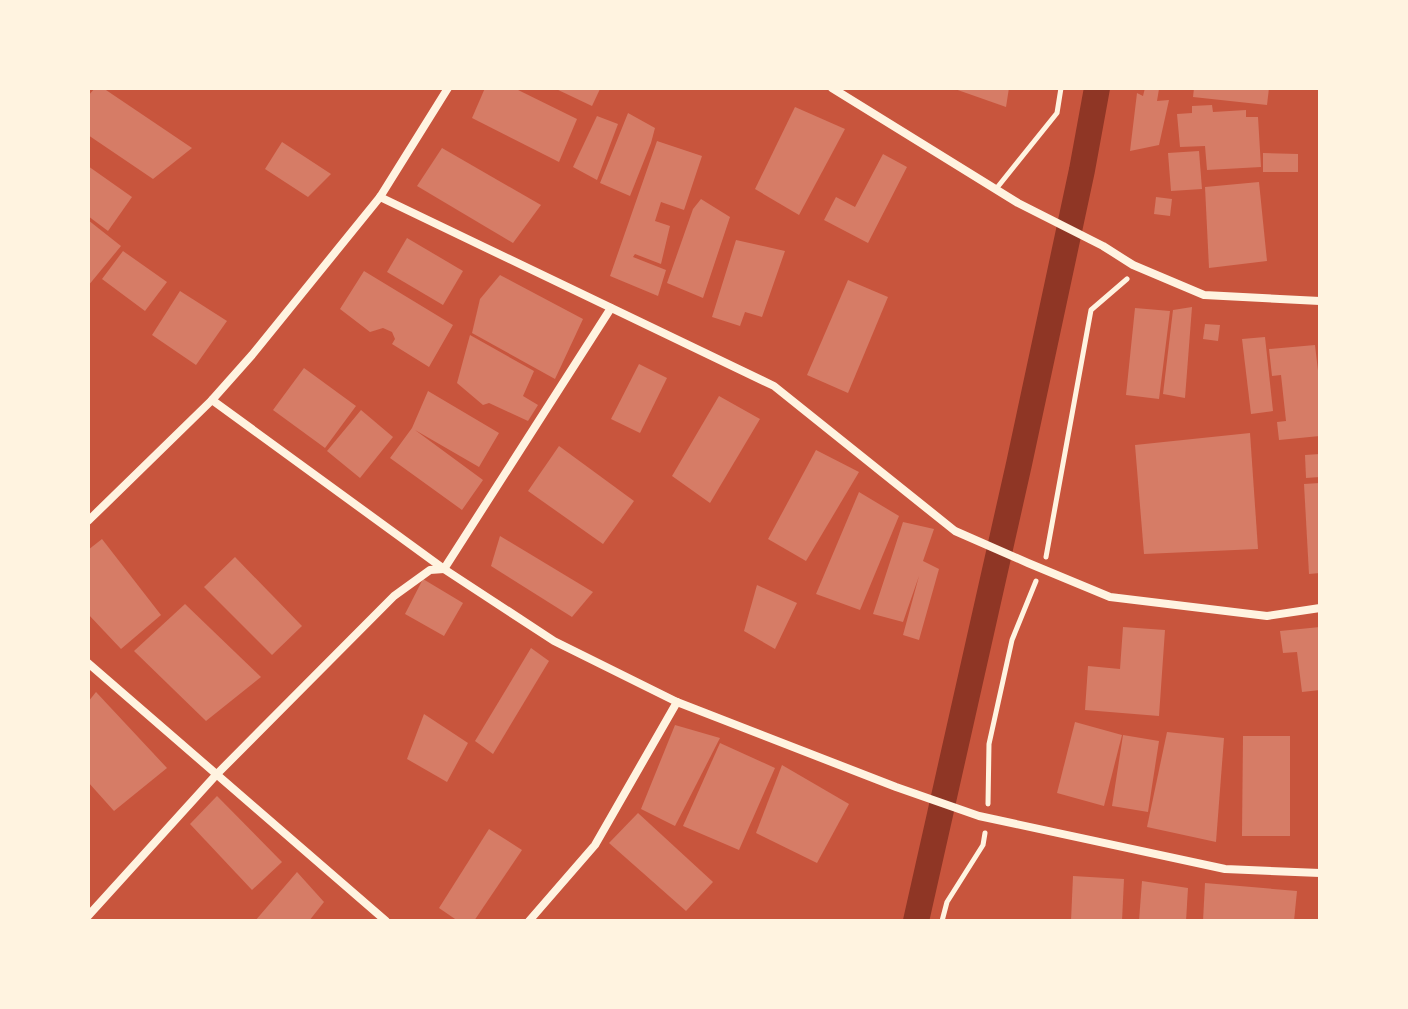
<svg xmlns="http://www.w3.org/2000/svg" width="1408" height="1009" font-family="'Archivo Narrow',sans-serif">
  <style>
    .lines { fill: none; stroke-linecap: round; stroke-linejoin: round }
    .canal { stroke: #8f3625; stroke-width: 26 }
    .building { fill: #d67c66 }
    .path { stroke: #fff3e0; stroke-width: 5 }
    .service { stroke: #fff3e0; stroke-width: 5 }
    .minor { stroke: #fff3e0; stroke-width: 8 }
  </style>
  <rect width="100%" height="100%" fill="#c8553d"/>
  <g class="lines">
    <polyline class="canal" points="916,921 1019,464 1082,170 1097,88"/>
  </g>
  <g class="building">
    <polygon points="95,88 103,88 192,148 153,179 88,135 88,96"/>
    <polygon points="485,88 514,88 577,119 559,162 472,118"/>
    <polygon points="554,88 597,88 600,89 592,106"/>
    <polygon points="952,88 1009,88 1006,107"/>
    <polygon points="1145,88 1159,89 1157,101 1169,100 1159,145 1130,151 1137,93 1143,96"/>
    <polygon points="1194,88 1269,88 1267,105 1193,97"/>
    <polygon points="1212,105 1213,112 1246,110 1246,117 1258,117 1261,167 1207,170 1205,146 1180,147 1177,114 1192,113 1192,106"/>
    <polygon points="795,107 845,129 799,215 755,189"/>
    <polygon points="628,113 655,128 651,143 630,196 600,183"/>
    <polygon points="597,116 618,124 597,180 573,167"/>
    <polygon points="657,141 702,156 684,210 661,202 655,221 670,226 661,264 635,254 633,257 666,270 658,296 610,276"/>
    <polygon points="282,142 331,174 308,197 265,169"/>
    <polygon points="442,148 541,205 513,243 417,186"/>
    <polygon points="1199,151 1202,189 1171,191 1168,153"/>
    <polygon points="1263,153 1298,154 1298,172 1263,172"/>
    <polygon points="883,154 907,167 868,243 824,220 836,197 855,207"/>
    <polygon points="88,166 132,197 108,231 88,216"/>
    <polygon points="1259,182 1267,261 1209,268 1205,187"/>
    <polygon points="1156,197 1172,199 1170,216 1154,214"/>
    <polygon points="701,199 730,217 703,298 667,283 693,209"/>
    <polygon points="88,220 121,246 88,286"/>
    <polygon points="407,238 463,271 443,305 387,272"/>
    <polygon points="736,240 785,251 762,317 745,312 740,326 712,317"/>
    <polygon points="123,251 167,282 145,311 102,279"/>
    <polygon points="364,271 453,325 429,367 392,344 395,339 392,332 383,328 370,332 340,309"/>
    <polygon points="500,275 583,319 555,379 472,333 480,299"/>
    <polygon points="848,280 888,297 848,393 807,375"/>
    <polygon points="180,291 227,321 196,365 152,335"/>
    <polygon points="1192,307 1185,398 1163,394 1173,310"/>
    <polygon points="1135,308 1170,311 1159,399 1126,395"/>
    <polygon points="1205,324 1220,325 1218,341 1203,339"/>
    <polygon points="470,335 534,371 523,396 538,405 528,421 489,403 483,405 457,383"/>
    <polygon points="1265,337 1273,411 1251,414 1242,339"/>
    <polygon points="1315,345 1320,388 1320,436 1279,440 1277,422 1286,421 1281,375 1272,376 1269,349"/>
    <polygon points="639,364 667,378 640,433 611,419"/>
    <polygon points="304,368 356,406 325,448 273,410"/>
    <polygon points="428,391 499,433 479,467 415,430 483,480 462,510 390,458 412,428"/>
    <polygon points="719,396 760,419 710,503 672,476"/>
    <polygon points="361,410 393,437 360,478 327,451"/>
    <polygon points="1250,433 1258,549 1144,554 1135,445"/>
    <polygon points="559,446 634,501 603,544 528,491"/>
    <polygon points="816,450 859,472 806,561 768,539"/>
    <polygon points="1320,454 1320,477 1306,478 1305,455"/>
    <polygon points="1320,483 1320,573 1309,574 1304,484"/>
    <polygon points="859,492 899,516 860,610 816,594"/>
    <polygon points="903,522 934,529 923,561 939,569 919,640 903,635 919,576 903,622 873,614"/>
    <polygon points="500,536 593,592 572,617 491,566"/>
    <polygon points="102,539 161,615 121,649 88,614 88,550"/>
    <polygon points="235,557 302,626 272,655 204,587"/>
    <polygon points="423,579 463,603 444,636 405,614"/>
    <polygon points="757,585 797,603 775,649 744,631"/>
    <polygon points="185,604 261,677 206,721 134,651"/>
    <polygon points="1123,627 1165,630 1159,716 1085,710 1088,666 1120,669"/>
    <polygon points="1320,627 1320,690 1302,692 1297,652 1283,653 1280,631"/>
    <polygon points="531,648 549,661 493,754 475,741"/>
    <polygon points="96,692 167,768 114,811 88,782 88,702"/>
    <polygon points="424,714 468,743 447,782 407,759"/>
    <polygon points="1075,722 1122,735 1104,806 1057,793"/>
    <polygon points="675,725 720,738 675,826 641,809"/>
    <polygon points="1167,732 1224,738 1216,842 1147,827"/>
    <polygon points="1123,735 1159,741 1148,812 1112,806"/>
    <polygon points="1243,736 1290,736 1290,836 1242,836"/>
    <polygon points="720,743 775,768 739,850 683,826"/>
    <polygon points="782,765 849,804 817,863 756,833"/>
    <polygon points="217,796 282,862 252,890 190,824"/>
    <polygon points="638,813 713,882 686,911 609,843"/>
    <polygon points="489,829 522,850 474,921 458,921 439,908"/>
    <polygon points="297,872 324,902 309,921 255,921"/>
    <polygon points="1073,876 1124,879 1122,921 1071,921"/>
    <polygon points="1142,881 1188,888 1186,921 1139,921"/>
    <polygon points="1205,883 1297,891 1294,921 1203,921"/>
  </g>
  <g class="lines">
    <g class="path">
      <polyline points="1046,557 1091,310 1127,279"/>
      <polyline points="988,804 989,744 1012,640 1036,581"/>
      <polyline points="942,921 947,902 983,845 985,833"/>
    </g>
    <polyline class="service" points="996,189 1057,113 1061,88"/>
    <g class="minor">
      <polyline points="832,88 1018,203 1103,246 1133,265 1204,295 1320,301"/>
      <polyline points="380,197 774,386 955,531 1028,563 1110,597 1267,616 1320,608"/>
      <polyline points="212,400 444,569 554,641 677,702 896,787 979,816 1225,869 1320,873"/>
      <polyline points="88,521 212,400 252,355 380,197 448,88"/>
      <polyline points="88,663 386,921"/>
      <polyline points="88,916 216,775 394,596 430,570 444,569 611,308"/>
      <polyline points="529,921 595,845 677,702"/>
    </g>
  </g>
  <rect width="1408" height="1009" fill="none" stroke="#fff3e0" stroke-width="180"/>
</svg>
